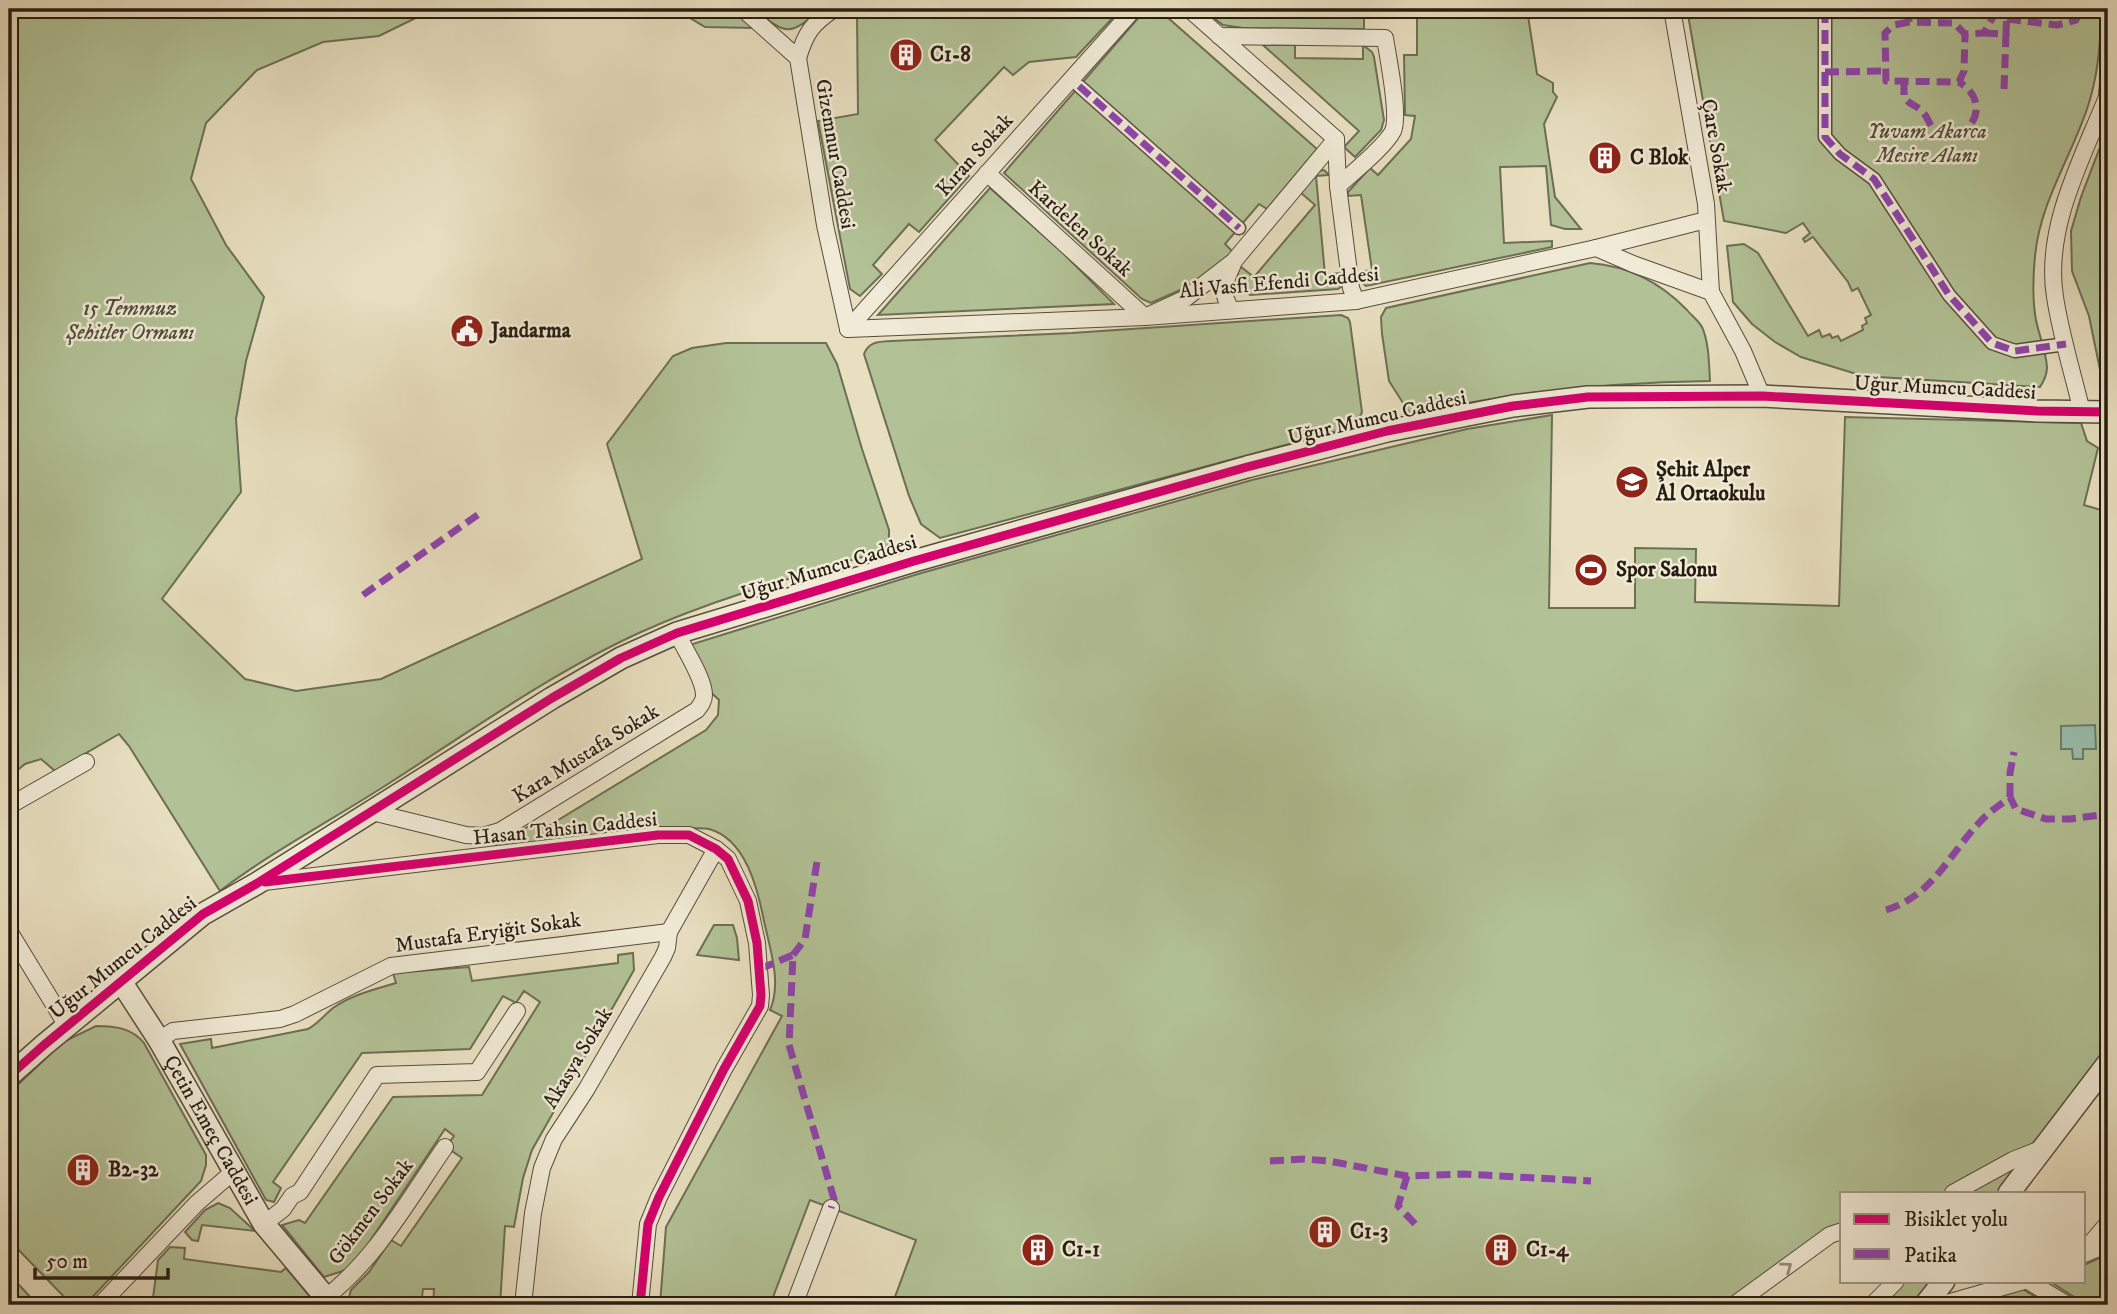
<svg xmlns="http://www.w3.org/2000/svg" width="2117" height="1314" font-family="'IM FELL DW Pica',serif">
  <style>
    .green { fill: #b2c296; stroke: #6c6f54; stroke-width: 2 }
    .water { fill: #98bdad; stroke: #6b7d6f; stroke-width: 2 }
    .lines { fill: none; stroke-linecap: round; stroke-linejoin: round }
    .pedestrian-casing { stroke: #574d3e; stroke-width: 15 }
    .minor-casing { stroke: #574d3e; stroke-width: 18 }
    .tertiary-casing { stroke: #574d3e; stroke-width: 24 }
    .pedestrian { stroke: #f0ead6; stroke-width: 12 }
    .minor { stroke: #f0ead6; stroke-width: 16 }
    .tertiary { stroke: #f0ead6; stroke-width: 21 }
    .quiet { stroke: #8e44ad; stroke-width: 7; stroke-dasharray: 14 7; stroke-linecap: butt }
    .cycleway-casing { stroke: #f0ead6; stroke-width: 13 }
    .cycleway { stroke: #d6006c; stroke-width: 9 }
    .oneway { stroke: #968d7e }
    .labels { text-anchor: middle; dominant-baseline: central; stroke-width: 5; stroke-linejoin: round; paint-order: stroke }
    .poi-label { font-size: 21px; font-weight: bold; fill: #271c12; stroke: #f0ead6; text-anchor: start }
    .park-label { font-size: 21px; font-style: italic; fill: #514e3a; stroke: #f0ead6 }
    .street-label { font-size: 21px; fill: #271c12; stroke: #f0ead6 }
  </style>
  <rect width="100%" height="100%" fill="#e8dfc0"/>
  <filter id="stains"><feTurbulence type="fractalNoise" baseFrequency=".00286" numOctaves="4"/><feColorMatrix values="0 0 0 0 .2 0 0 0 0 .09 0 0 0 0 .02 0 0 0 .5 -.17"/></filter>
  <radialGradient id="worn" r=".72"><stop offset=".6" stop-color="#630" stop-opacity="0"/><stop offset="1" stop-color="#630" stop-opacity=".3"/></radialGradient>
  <g class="green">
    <path d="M9,9H434L379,36L323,42L257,70L206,123L191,179L226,245L264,297L246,361L236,419L241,492L162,599L245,679L296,691L381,679L642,559L607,444L673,356L692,348L726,343H826L837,364L862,449L889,530V543L883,551C802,575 718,597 641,632C553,672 472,730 391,782C334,819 274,850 220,891L129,746L119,734L55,771L41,759L25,764L9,777Z"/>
    <polygon points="675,9 731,9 753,28 705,27"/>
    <path d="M755,9H821C790,36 786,36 755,9Z"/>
    <polygon points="871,9 1121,9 1076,57 1029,62 1013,75 1004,67 935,140 969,176 919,232 909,224 873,265 882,274 860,296 850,289 818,121 858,114 857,15"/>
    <polygon points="1146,9 1158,9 1317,149 1267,209 1259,204 1225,244 1233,252 1205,279 1151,303 1142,299 1004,173"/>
    <polygon points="1202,9 1527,9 1537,74 1553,83 1553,92 1557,97 1544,124 1555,197 1581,229 1565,229 1551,225 1546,166 1500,167 1504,243 1552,241 1552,247 1366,286 1361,282 1358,272 1372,270 1361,195 1348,196 1348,192 1370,168 1378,175 1411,139 1415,116 1405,115 1404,55 1417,55 1417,18 1364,17 1364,29 1243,28 1223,25"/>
    <path d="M1687,9H2101C2101,43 2098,77 2087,109C2070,159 2040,203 2035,256C2033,277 2032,299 2036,320C2039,335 2046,352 2047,367C2047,375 2044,381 2040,387L1863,376L1801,357L1775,342L1752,324L1733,302L1727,246L1744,244L1758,253L1808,336L1819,330L1822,337L1830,334L1832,338L1838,336L1841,341L1863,330L1862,326L1867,323L1865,318L1871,315L1858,288L1852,291L1848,282L1813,237L1805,242L1803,239L1810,233L1803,223L1786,233L1724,221Z"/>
    <polygon points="1263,45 1295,45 1295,58 1363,59 1363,45 1372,52 1374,57 1384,120 1381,130 1355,157 1344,147 1359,131"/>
    <polygon points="2108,126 2108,399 2106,399 2089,316 2072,271 2071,231 2081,197"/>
    <path d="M1324,170L1329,175L1316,176L1325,275L1341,273V287L1338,289L1250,295C1238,287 1234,280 1240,266L1254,277L1315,205L1301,193L1319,171Z"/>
    <polygon points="990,188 1062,252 1114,304 878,315"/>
    <path d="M1590,263C1628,266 1661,283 1687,310C1691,315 1699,321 1702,327C1709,342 1709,365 1710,381C1608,382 1510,393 1410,414L1389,381L1382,334L1381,317L1386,308Z"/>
    <path d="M1341,315L1348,318L1350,322L1362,412L1356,426L940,538L921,524L909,496L864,354C869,341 879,342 891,341L1072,333Z"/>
    <path d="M1552,415L1549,608H1635V548L1696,549L1695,602L1839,606L1845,417L2081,423L2087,441L2098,448L2084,505L2108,512V1063L2026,1155L1998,1193H1842V1231L1734,1305H1268L1266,1300L1260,1302L1259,1305H892L916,1240L810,1200L770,1305H660L666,1227L782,1016L770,1010C782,983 770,949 764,921C758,890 746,839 709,829C700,827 687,829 677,829C615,830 552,842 490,849L529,826L545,828L706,730L718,715L719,700L702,684L683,647L918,574L1252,480L1467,429Z"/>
    <polygon points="714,925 733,925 737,938 739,960 697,955"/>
    <path d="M633,953L634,970L532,1150L523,1178L514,1227L505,1226L500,1305H433L434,1289H423L421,1305H347L351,1290L369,1272L391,1240L401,1246L462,1158L446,1147L454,1136L445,1129L352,1268L324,1277L282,1225L299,1220L305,1223L393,1097L482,1095L540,1002L524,991L516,1003L503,996L470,1049L362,1053L273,1182L281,1188L274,1202L266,1200L180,1044L211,1039L212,1048L308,1029C319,1023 324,1015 333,1008C351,995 376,989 396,983L393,973L469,967L472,981L618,963V955Z"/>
    <path d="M96,1026C115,1026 132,1028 144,1043L206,1155V1165L201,1181L85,1305H72L9,1240V1093L63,1042Z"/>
    <polygon points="218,1203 230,1208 255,1231 202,1225 198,1241 192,1240 185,1232 205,1210"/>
    <polygon points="170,1247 185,1248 184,1259 281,1272 286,1268 317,1305 152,1305 158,1260"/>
    <polygon points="2108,1254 2108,1294 2099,1302 2084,1303 2049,1281 2084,1281 2084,1265"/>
    <polygon points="9,1274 33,1300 35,1305 19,1305 9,1295"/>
    <polygon points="1896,1281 1932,1281 1913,1305 1872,1305"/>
    <polygon points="2021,1288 2048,1305 1966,1305"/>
  </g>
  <polygon class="water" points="2095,725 2096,749 2083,749 2083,759 2073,759 2072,749 2061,749 2061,726"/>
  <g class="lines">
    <defs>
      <g id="pedestrian">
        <polyline points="1825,9 1825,137 1840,154 1874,179 1949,295 1992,343 2015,351 2066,344"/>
        <polyline points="1079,86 1239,228"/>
      </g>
      <g id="minor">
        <polyline points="743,9 798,58 825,225 848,329"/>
        <polyline points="1189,9 1336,139 1338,186 1351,288 1356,301"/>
        <polyline points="1672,9 1706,204 1711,292"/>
        <path d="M1219,36L1385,38C1388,58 1400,115 1393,131C1385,147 1352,173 1338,186"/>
        <path d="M798,58C806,32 812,24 834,9"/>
        <polyline points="987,173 1145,317 1186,298 1234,261 1336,139"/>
        <polyline points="1596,248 1706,220"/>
        <path d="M1231,309C1219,290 1225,283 1233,264"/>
        <polyline points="848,329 1145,317 1356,301 1596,248 1633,264 1711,292 1743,351 1762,396"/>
        <polyline points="848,329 1134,9"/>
        <path d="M2082,412C2073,374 2061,336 2055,297C2044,228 2082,159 2107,97L2108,83"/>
        <polyline points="9,806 86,762"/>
        <path d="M372,812L466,835L483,836L500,831L697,710C701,705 704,701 704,695C704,678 684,649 677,633"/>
        <polyline points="264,882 658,835 689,835 716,849 728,859 748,901 757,943 761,995 760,1006 724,1069 659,1197 648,1224 640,1305"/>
        <polyline points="9,931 67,1026"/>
        <polyline points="159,1040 173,1031 280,1019 295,1014 391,966 669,932"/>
        <polyline points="1953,1193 2013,1160 2043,1148"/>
        <polyline points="264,1224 283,1209 292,1196 300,1192 377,1075 477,1072 517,1011"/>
        <polyline points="2084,1251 2108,1223"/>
        <polyline points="2084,1254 2108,1244"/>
        <polyline points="2028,1281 2068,1305"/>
        <path d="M325,1298C376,1259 409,1199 445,1147"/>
        <polyline points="100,1305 197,1203 233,1172"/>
        <polyline points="523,1305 533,1213 542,1168 554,1139 586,1090 663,957 667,948 669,932 716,849"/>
        <polyline points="794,1305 831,1208"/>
        <polyline points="1734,1305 1830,1235 1842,1231"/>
        <polyline points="1872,1305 1896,1281"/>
        <polyline points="1940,1305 2024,1281"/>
      </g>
      <g id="tertiary">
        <path id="s1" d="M122,983L159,1040L264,1224L332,1305"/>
        <polyline points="9,1076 44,1045 203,914 256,884 552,698 621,658 677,633 914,561 1247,467 1387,431 1513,406 1588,397 1762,396 2037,411 2108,412"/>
        <polyline points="2009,1193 2108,1063"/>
        <polyline points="1925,1305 1944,1281"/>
      </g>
    </defs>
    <use href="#pedestrian" class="pedestrian-casing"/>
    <use href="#minor" class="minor-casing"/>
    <use href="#tertiary" class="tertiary-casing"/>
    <use href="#pedestrian" class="pedestrian"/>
    <use href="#minor" class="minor"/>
    <use href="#tertiary" class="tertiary"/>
    <g class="quiet">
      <polyline points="1825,9 1825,137 1840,154 1874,179 1949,295 1992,343 2015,351 2066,344"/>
      <polyline points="1908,9 1909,22 1954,23 1965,34 1984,33 1994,15 1992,9"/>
      <polyline points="2007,19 2057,25 2076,20 2080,9"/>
      <polyline points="1909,22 1894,25 1885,33 1886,81 1959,82 1964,71 1965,34"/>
      <polyline points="1984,33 2006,34 2007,9"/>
      <polyline points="1825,72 1886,71"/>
      <path d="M1904,81V97C1910,105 1915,105 1921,110C1930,118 1929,131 1943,135C1969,142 1994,103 1959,82"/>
      <polyline points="1079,86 1239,228"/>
      <polyline points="2004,89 2006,34"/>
      <polyline points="363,595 479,514"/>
      <polyline points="2010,797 2010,773 2014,752"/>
      <path d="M1886,910C1936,895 1952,847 1988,814C1995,808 2003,803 2010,797L2016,809L2046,819H2070L2108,814"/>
      <polyline points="793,955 805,939 818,855"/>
      <polyline points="760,969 793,955 789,1045 834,1199 831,1208"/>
      <polyline points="1270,1161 1304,1159 1329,1161 1407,1176 1463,1174 1591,1181"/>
      <polyline points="1407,1176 1398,1206 1419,1228"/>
    </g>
    <defs>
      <g id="cycleway">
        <polyline points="265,882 658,835 689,835 716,849 728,859 748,901 757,943 761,995 760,1006 724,1069 659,1197 648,1224 640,1305"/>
        <polyline points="9,1076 44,1045 203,914 256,884 552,698 621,658 677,633 914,561 1247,467 1387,431 1513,406 1588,397 1762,396 2037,411 2108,412"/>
      </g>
    </defs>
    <use href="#cycleway" class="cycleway-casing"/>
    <use href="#cycleway" class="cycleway"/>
  </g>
  <defs><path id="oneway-chevron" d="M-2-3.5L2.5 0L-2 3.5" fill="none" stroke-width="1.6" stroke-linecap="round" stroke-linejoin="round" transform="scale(1.75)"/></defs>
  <use class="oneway" href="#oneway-chevron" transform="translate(1787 1267) rotate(-36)"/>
  <defs>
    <symbol id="building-disc" viewBox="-11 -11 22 22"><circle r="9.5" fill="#8f2418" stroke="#f0ead6"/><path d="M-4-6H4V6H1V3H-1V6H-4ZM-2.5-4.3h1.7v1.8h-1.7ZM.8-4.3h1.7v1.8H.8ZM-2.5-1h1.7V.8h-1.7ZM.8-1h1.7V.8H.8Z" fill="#fff"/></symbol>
    <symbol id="civic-disc" viewBox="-11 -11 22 22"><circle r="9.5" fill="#8f2418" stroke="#f0ead6"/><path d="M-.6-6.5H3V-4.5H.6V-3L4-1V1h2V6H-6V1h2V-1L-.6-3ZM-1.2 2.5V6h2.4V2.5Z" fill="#fff"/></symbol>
    <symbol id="school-disc" viewBox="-11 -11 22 22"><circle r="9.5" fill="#8f2418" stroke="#f0ead6"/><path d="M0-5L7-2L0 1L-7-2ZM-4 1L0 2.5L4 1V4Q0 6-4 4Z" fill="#fff"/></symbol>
    <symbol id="stadium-disc" viewBox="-11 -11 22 22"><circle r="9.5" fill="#8f2418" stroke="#f0ead6"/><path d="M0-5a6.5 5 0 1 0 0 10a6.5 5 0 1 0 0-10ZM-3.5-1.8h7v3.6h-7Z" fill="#fff"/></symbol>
  </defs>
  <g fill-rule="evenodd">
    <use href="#building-disc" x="887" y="36" width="38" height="38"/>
    <use href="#building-disc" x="1586" y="139" width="38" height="38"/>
    <use href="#civic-disc" x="448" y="312" width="38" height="38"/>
    <use href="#school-disc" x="1613" y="463" width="38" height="38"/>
    <use href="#stadium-disc" x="1572" y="551" width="38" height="38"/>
    <use href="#building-disc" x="64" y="1151" width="38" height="38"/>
    <use href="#building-disc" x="1306" y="1213" width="38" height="38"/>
    <use href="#building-disc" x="1019" y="1231" width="38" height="38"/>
    <use href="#building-disc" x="1482" y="1231" width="38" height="38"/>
  </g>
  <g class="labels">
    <g class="poi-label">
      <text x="930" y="55">C1-8</text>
      <text x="1630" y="158">C Blok</text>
      <text x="491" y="331">Jandarma</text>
      <text x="1656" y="470">Şehit Alper<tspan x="1656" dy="24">Al Ortaokulu</tspan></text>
      <text x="1616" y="570">Spor Salonu</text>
      <text x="108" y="1170">B2-32</text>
      <text x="1350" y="1232">C1-3</text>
      <text x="1062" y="1250">C1-1</text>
      <text x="1526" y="1250">C1-4</text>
    </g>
    <g class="park-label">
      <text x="1927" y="132">Yuvam Akarca<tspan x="1927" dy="24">Mesire Alanı</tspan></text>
      <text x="130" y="309">15 Temmuz<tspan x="130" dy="24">Şehitler Ormanı</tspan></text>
    </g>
    <g class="street-label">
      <text transform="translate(1716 146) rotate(80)">Çare Sokak</text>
      <text transform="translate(835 154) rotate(80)">Gizemnur Caddesi</text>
      <text transform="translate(975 155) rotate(-48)">Kıran Sokak</text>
      <text transform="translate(1080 229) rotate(42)">Kardelen Sokak</text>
      <text transform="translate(1279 283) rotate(-5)">Ali Vasfi Efendi Caddesi</text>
      <text transform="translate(1945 388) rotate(3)">Uğur Mumcu Caddesi</text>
      <text transform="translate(1377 418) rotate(-13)">Uğur Mumcu Caddesi</text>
      <text transform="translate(829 568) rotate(-17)">Uğur Mumcu Caddesi</text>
      <text transform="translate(586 754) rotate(-32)">Kara Mustafa Sokak</text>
      <text transform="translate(565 829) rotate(-6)">Hasan Tahsin Caddesi</text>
      <text transform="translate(488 933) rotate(-8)">Mustafa Eryiğit Sokak</text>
      <text transform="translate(123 958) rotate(-39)">Uğur Mumcu Caddesi</text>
      <text transform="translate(578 1058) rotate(-59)">Akasya Sokak</text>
      <text stroke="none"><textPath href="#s1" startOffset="172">Çetin Emeç Caddesi</textPath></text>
      <text transform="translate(371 1212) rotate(-53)">Gökmen Sokak</text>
    </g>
  </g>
  <rect width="2117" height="1314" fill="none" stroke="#e8dfc0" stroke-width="35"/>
  <rect x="10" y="10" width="2096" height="1293" fill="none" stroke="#271c12" stroke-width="3.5"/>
  <rect x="18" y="18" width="2082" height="1279" fill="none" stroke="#271c12" stroke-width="2"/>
  <rect x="1840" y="1192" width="245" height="91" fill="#f0ead6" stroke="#a09888" stroke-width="2"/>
  <rect x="1854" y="1214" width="35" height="10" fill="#d6006c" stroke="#a09888" stroke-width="2"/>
  <text x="1904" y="1226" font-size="21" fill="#271c12">Bisiklet yolu</text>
  <rect x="1854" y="1249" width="35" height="10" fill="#8e44ad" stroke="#a09888" stroke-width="2"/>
  <text x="1904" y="1262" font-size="21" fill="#271c12">Patika</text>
  <path d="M35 1268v10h133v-10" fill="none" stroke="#271c12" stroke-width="3.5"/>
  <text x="46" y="1268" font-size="21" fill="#271c12" stroke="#f0ead6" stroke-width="5" paint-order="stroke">50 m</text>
  <rect width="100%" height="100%" filter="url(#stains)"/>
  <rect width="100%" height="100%" fill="url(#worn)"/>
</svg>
